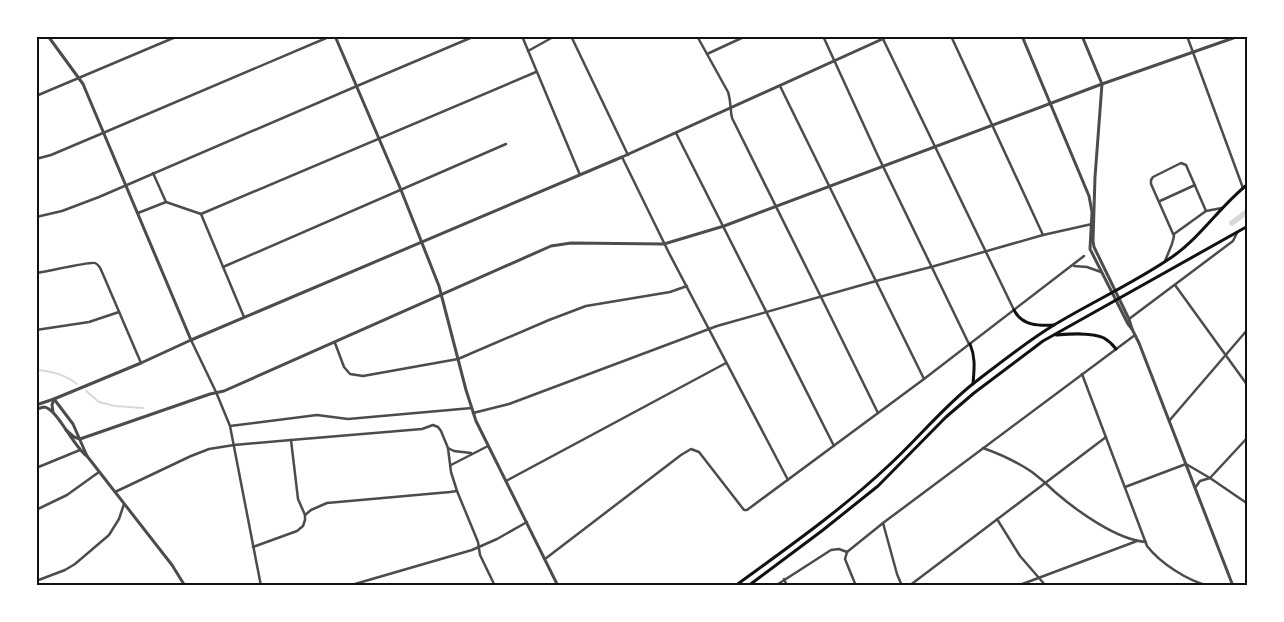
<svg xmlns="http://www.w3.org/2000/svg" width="1284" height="622" font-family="'Fira Sans Condensed',sans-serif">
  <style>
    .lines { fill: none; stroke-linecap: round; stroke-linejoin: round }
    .stream { stroke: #d9d9d9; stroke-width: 2 }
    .canal { stroke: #d9d9d9; stroke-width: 5.5 }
    .minor { stroke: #4c4c4c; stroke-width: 2.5 }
    .tertiary { stroke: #4c4c4c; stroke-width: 3 }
    .secondary { stroke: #111; stroke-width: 3 }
    .neatline { fill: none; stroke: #111; stroke-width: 2 }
  </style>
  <rect width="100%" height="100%" fill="#fff"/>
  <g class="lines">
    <g class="stream">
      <path d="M36,370C51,371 66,375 77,384"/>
      <polyline points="86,391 99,402 115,406 143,408"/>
    </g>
    <polyline class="canal" points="1232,223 1248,211"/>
    <g class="minor">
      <polyline points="522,36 580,175"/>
      <polyline points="571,36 628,155"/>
      <path d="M697,36L728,92C731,101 730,109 732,118L821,297L878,413"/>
      <polyline points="823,36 878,156 969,344"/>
      <polyline points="951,36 1043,235"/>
      <polyline points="1187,36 1243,188"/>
      <polyline points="883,39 1014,310"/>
      <polyline points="528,51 555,36"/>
      <polyline points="707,54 746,36"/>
      <polyline points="780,86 924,379"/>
      <polyline points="36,96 178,36"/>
      <polyline points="676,133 834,446"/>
      <polyline points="622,157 669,253 788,480"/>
      <polyline points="36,159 51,155 103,133 331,36"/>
      <polyline points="153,173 166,202 201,214 536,72"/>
      <polyline points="1160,201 1195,185"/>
      <polyline points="138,213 166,202"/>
      <polyline points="201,214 244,317"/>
      <polyline points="36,217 62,211 99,197 357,86 475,36"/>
      <polyline points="1174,234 1206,211 1222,208"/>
      <polyline points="1165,261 1172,244 1174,236 1151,184 1151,180 1153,177 1181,163 1186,165 1206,211"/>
      <polyline points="1074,266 1087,267 1101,272"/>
      <polyline points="223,267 506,144"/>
      <path d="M36,273C46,272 91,261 95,263C99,265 101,269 102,272L141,363"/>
      <polyline points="1175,285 1248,386"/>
      <polyline points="1129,319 1233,241 1237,233"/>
      <polyline points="36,330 89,322 119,312"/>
      <polyline points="191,340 216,392 230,426 261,586"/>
      <polyline points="335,343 344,367 350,374 363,376 458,359 549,320 586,306 670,292 687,286"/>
      <path d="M1082,374L1147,546C1160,563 1188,581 1209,586"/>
      <polyline points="473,413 509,404 717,326 876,281 931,267 1043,235 1092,224"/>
      <polyline points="1169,421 1248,329"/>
      <polyline points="230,426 317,415 348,419 472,408"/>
      <polyline points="448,448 454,451 471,453"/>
      <path d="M983,448C1000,454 1017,462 1032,472C1040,478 1048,485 1055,492C1077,511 1117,540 1146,542"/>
      <polyline points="451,465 488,446"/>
      <polyline points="36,468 80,450"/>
      <polyline points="506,481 726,363"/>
      <polyline points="1125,487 1186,464 1210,478 1248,504"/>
      <polyline points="1195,488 1200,481 1210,478 1248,437"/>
      <polyline points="115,492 191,456 209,449 234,445 291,440 422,429 433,425 438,427 441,431 448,448 451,472 457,491 478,542 480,555 495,586"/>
      <polyline points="36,510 67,495 99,472"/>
      <polyline points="305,515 311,510 327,503 450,492 457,491"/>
      <polyline points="997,519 1020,556 1046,586"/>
      <polyline points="883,523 897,574 902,586"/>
      <polyline points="253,547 297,531 303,526 305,520 305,515 298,499 291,440"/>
      <polyline points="847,552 883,523 1135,335"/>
      <polyline points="847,552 845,559 856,586"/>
      <polyline points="545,559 681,455 691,449 699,452 744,510 747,510 924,379 1084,256"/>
      <polyline points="784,579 787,586"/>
      <polyline points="36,581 65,570 75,564 109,535 119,519 124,504"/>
      <polyline points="348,586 472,550 497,539 527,522"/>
      <polyline points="775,586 831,550 839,549 847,552"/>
      <polyline points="909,586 1106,437"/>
      <polyline points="1017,586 1137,541"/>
    </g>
    <g class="tertiary">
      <polyline points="48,36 83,84 191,340"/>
      <polyline points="335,36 401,190 439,286 466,390 476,421 558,586"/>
      <polyline points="1022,36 1089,196 1092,212 1090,249 1128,324 1132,329"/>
      <polyline points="1082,36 1102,84 1095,177 1093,241 1094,247 1129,319 1132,329 1139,343 1233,586"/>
      <polyline points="36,405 54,399 73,424 87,456 172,565 185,586"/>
      <path d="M36,409C38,409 43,407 44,407C57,408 74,448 87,456"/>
      <polyline points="53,412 52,405 54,399 141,363 191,340 622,157 889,36"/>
      <polyline points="66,430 74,437 80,439 210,394 224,391 551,246 571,243 664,244 724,226 1102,84 1239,36"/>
    </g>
    <g class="secondary">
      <path d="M1014,310C1022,326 1039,326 1054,325"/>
      <path d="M1056,335C1069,334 1092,332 1104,338C1109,341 1113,345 1116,349"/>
      <path d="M970,344C976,358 974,370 973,384"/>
      <path d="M735,586C787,548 840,511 887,467C917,440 942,408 974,383C1000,363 1026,342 1054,325C1092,302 1134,283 1172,257C1201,237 1220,206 1248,184"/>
      <polyline points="748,586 823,530 878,486 946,417 974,393 1043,341 1248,226"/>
    </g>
  </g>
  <rect width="1284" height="622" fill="none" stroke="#ffffff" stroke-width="75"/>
  <rect x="38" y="38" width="1208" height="546" class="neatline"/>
</svg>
